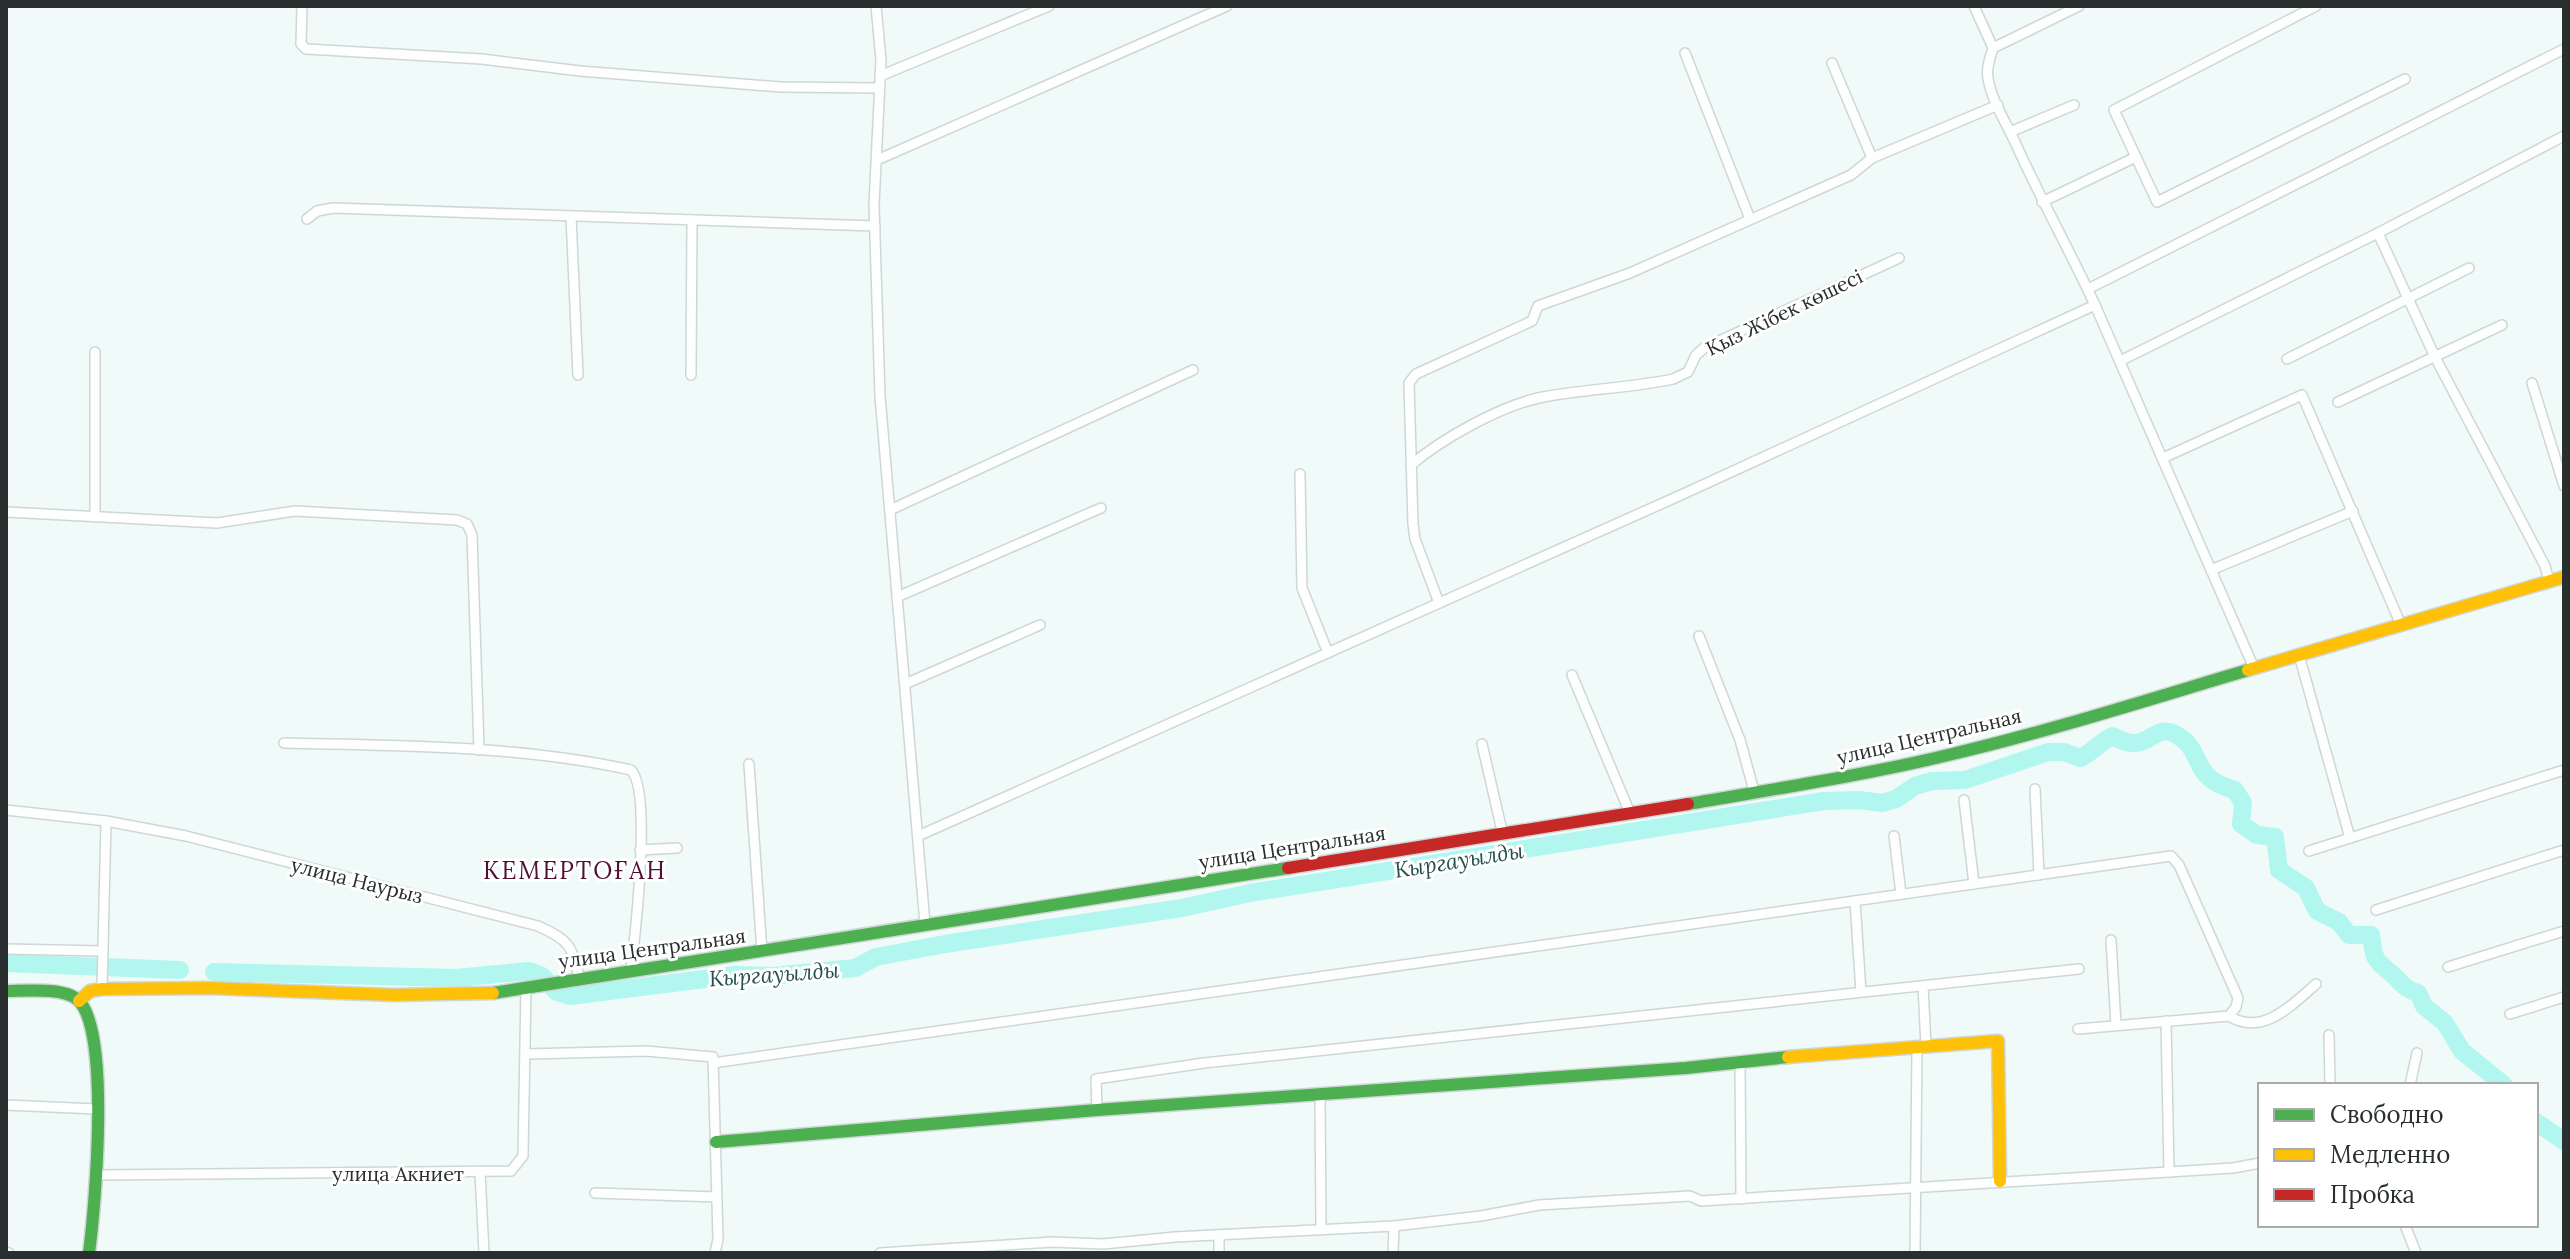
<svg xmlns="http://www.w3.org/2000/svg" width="2570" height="1259" font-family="Lora,serif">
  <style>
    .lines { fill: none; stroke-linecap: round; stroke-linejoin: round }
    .river { stroke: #b2f6f0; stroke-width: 18 }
    .street-casing { stroke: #cfd7d5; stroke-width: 12 }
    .fast-casing { stroke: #cfd7d5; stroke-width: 15 }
    .slow-casing { stroke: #cfd7d5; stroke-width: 15 }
    .jam-casing { stroke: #cfd7d5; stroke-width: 15 }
    .street { stroke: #fdfefe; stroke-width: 9 }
    .fast { stroke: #4caf50; stroke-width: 12 }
    .slow { stroke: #ffc107; stroke-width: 12 }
    .jam { stroke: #c62828; stroke-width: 12 }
    .labels { text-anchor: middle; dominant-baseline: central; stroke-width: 6; stroke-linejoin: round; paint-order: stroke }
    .street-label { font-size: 20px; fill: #292e2e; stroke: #fff }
    .water-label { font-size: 22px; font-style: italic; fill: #26504d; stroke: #fff }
    .quarter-label { font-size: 24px; letter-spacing: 2px; fill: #501030; stroke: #fff }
  </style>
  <rect width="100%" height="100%" fill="#f0faf8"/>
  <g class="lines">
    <g class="river">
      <polyline points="6,963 180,970"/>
      <path d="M214,972L456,978L529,971L542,976L557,992L570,996L736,975L772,976L855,968L876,957L945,944L1182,908L1250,893L1824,801L1859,800L1882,803L1896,799L1915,786L1932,781L1965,780L2048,752H2064L2080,758C2093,752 2100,742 2112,736C2119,739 2127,744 2135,743C2151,743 2157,725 2175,734C2206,750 2188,778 2235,790L2243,803L2241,824L2257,835L2275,837L2279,870L2306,888L2317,911L2339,922L2349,935H2371C2374,960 2374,959 2392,974C2402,983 2404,989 2418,993L2424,1006L2445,1023L2462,1051L2504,1085"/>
      <polyline points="2536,1122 2564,1141"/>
    </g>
    <defs>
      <g id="street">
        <polyline points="302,6 301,44 306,49 482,59 580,71 781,87 879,88"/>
        <polyline points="876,6 881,60 874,205 880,396 925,924"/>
        <path d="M1974,6L1993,48C1990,58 1986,68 1988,78C1991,99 2005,121 2014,140C2039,196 2069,249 2095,305L2254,668"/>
        <polyline points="1993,48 2079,6"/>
        <polyline points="1685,53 1750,219"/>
        <polyline points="1832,63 1872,158"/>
        <polyline points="880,76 1049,6"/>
        <polyline points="2010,132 2074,105"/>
        <polyline points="2136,157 2157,202 2405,79"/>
        <polyline points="877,160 1227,6"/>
        <polyline points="2042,202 2136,157 2114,110 2316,6"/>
        <polyline points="571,216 578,375"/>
        <polyline points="307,219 317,211 333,208 875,226"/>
        <polyline points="2378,233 2435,357 2545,566 2549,581"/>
        <polyline points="2088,289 2564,49"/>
        <polyline points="95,352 95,517"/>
        <polyline points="2287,359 2469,268"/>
        <polyline points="2120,361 2378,233 2564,136"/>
        <polyline points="691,375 692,220"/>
        <polyline points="2532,383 2564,486"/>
        <polyline points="2338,402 2502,325"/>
        <polyline points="2163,458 2302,395 2401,625"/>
        <path d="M1411,465C1443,438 1502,405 1543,397C1586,389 1630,388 1673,379L1688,372L1696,355L1704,348L1899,258"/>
        <polyline points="1300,474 1302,588 1328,653"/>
        <polyline points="890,510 1193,370"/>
        <polyline points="6,512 217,523 295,511 457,520 467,524 472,535 479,750"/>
        <polyline points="2211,570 2353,511"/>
        <polyline points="897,597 1101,508"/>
        <polyline points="1439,603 1415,539 1413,524 1409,383 1416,374 1532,321 1538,306 1630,273 1851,175 1872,158 1998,105"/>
        <polyline points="1699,636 1740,740 1754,791"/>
        <polyline points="2299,655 2350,838"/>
        <polyline points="1572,675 1630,813"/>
        <polyline points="905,684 1040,625"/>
        <path d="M284,743C400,746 519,745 631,770C652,791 635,936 631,970"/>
        <polyline points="1482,744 1503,835"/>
        <polyline points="749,764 762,952"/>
        <polyline points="2035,789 2039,875"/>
        <polyline points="1964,800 1974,884"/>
        <path d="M6,810L106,821L186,836L538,926C568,939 573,946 579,978"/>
        <polyline points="918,836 1681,495 2095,305"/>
        <polyline points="1894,836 1901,894"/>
        <polyline points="640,850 677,848"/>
        <polyline points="2309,851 2564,770"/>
        <polyline points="1855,901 1861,992"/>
        <polyline points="2376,910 2564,850"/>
        <polyline points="2111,940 2116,1025"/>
        <polyline points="6,949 103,951"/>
        <polyline points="2448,967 2564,931"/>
        <polyline points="1923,986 1926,1046"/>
        <polyline points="102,989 106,821"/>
        <polyline points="2510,1014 2564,997"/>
        <polyline points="2166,1021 2169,1172"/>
        <path d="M2078,1029L2229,1016C2262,1037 2292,1005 2316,984"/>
        <polyline points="2329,1035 2330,1085"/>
        <polyline points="526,1054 646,1051 713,1057 718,1239 715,1253"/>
        <polyline points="1740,1061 1741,1199"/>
        <polyline points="713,1063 2171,856 2179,865 2238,998 2236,1007 2229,1016"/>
        <polyline points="2410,1085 2417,1053"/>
        <polyline points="1320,1094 1321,1229"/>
        <polyline points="6,1105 96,1109"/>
        <polyline points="1097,1110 1096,1079 1204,1063 2079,969"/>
        <polyline points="480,1172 484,1253"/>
        <polyline points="98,1175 511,1171 523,1156 526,988"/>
        <polyline points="595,1193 717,1197"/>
        <polyline points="2405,1225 2416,1253"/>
        <polyline points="6,1252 9,1253"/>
        <polyline points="880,1253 1053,1242 1103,1244 1175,1237 1394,1226 1481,1216 1539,1205 1690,1196 1701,1201 2233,1168 2260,1163"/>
        <polyline points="1219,1253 1219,1235"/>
        <polyline points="1393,1253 1394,1226"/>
        <polyline points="1915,1253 1917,1046"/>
      </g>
      <g id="fast">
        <path d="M1688,804C1774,789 1860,776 1944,756C2047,732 2147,700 2248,670"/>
        <path d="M6,991C24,991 64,987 78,1000C111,1030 95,1207 89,1253"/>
        <polyline points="493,993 1288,868"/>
        <polyline points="716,1142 1097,1110 1686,1068 1788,1057"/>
      </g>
      <g id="slow">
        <polyline points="2248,670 2564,577"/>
        <polyline points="79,1001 90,991 102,989 209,988 394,995 493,993"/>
        <polyline points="1788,1057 1998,1041 2000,1181"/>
      </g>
      <polyline id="jam" points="1288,868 1688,804"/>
    </defs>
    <use href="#street" class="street-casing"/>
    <use href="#fast" class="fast-casing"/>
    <use href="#slow" class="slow-casing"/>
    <use href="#jam" class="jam-casing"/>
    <use href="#street" class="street"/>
    <use href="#fast" class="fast"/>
    <use href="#slow" class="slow"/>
    <use href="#jam" class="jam"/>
  </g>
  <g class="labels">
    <g class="street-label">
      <text transform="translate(1784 312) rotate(-26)">Қыз Жібек көшесі</text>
      <text transform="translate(1929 736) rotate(-13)">улица Центральная</text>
      <text transform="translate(1292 847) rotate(-9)">улица Центральная</text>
      <text transform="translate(357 880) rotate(14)">улица Наурыз</text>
      <text transform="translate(652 948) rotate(-8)">улица Центральная</text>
      <text x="398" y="1173">улица Акниет</text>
    </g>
    <g class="water-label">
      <text transform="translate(1459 860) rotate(-9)">Кыргауылды</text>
      <text transform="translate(774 974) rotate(-4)">Кыргауылды</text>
    </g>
    <g class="quarter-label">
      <text x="575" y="870">КЕМЕРТОҒАН</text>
    </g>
  </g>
  <rect width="2570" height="1259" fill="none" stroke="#292e2e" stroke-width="16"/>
  <rect x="2258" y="1083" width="280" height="144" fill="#ffffff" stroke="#a9abab" stroke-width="2"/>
  <rect x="2274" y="1109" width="40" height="12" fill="#4caf50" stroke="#a9abab" stroke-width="2"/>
  <text x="2330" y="1123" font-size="24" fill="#292e2e">Свободно</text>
  <rect x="2274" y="1149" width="40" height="12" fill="#ffc107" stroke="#a9abab" stroke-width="2"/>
  <text x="2330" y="1163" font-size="24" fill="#292e2e">Медленно</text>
  <rect x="2274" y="1189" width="40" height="12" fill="#c62828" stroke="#a9abab" stroke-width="2"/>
  <text x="2330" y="1203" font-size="24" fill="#292e2e">Пробка</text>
</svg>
